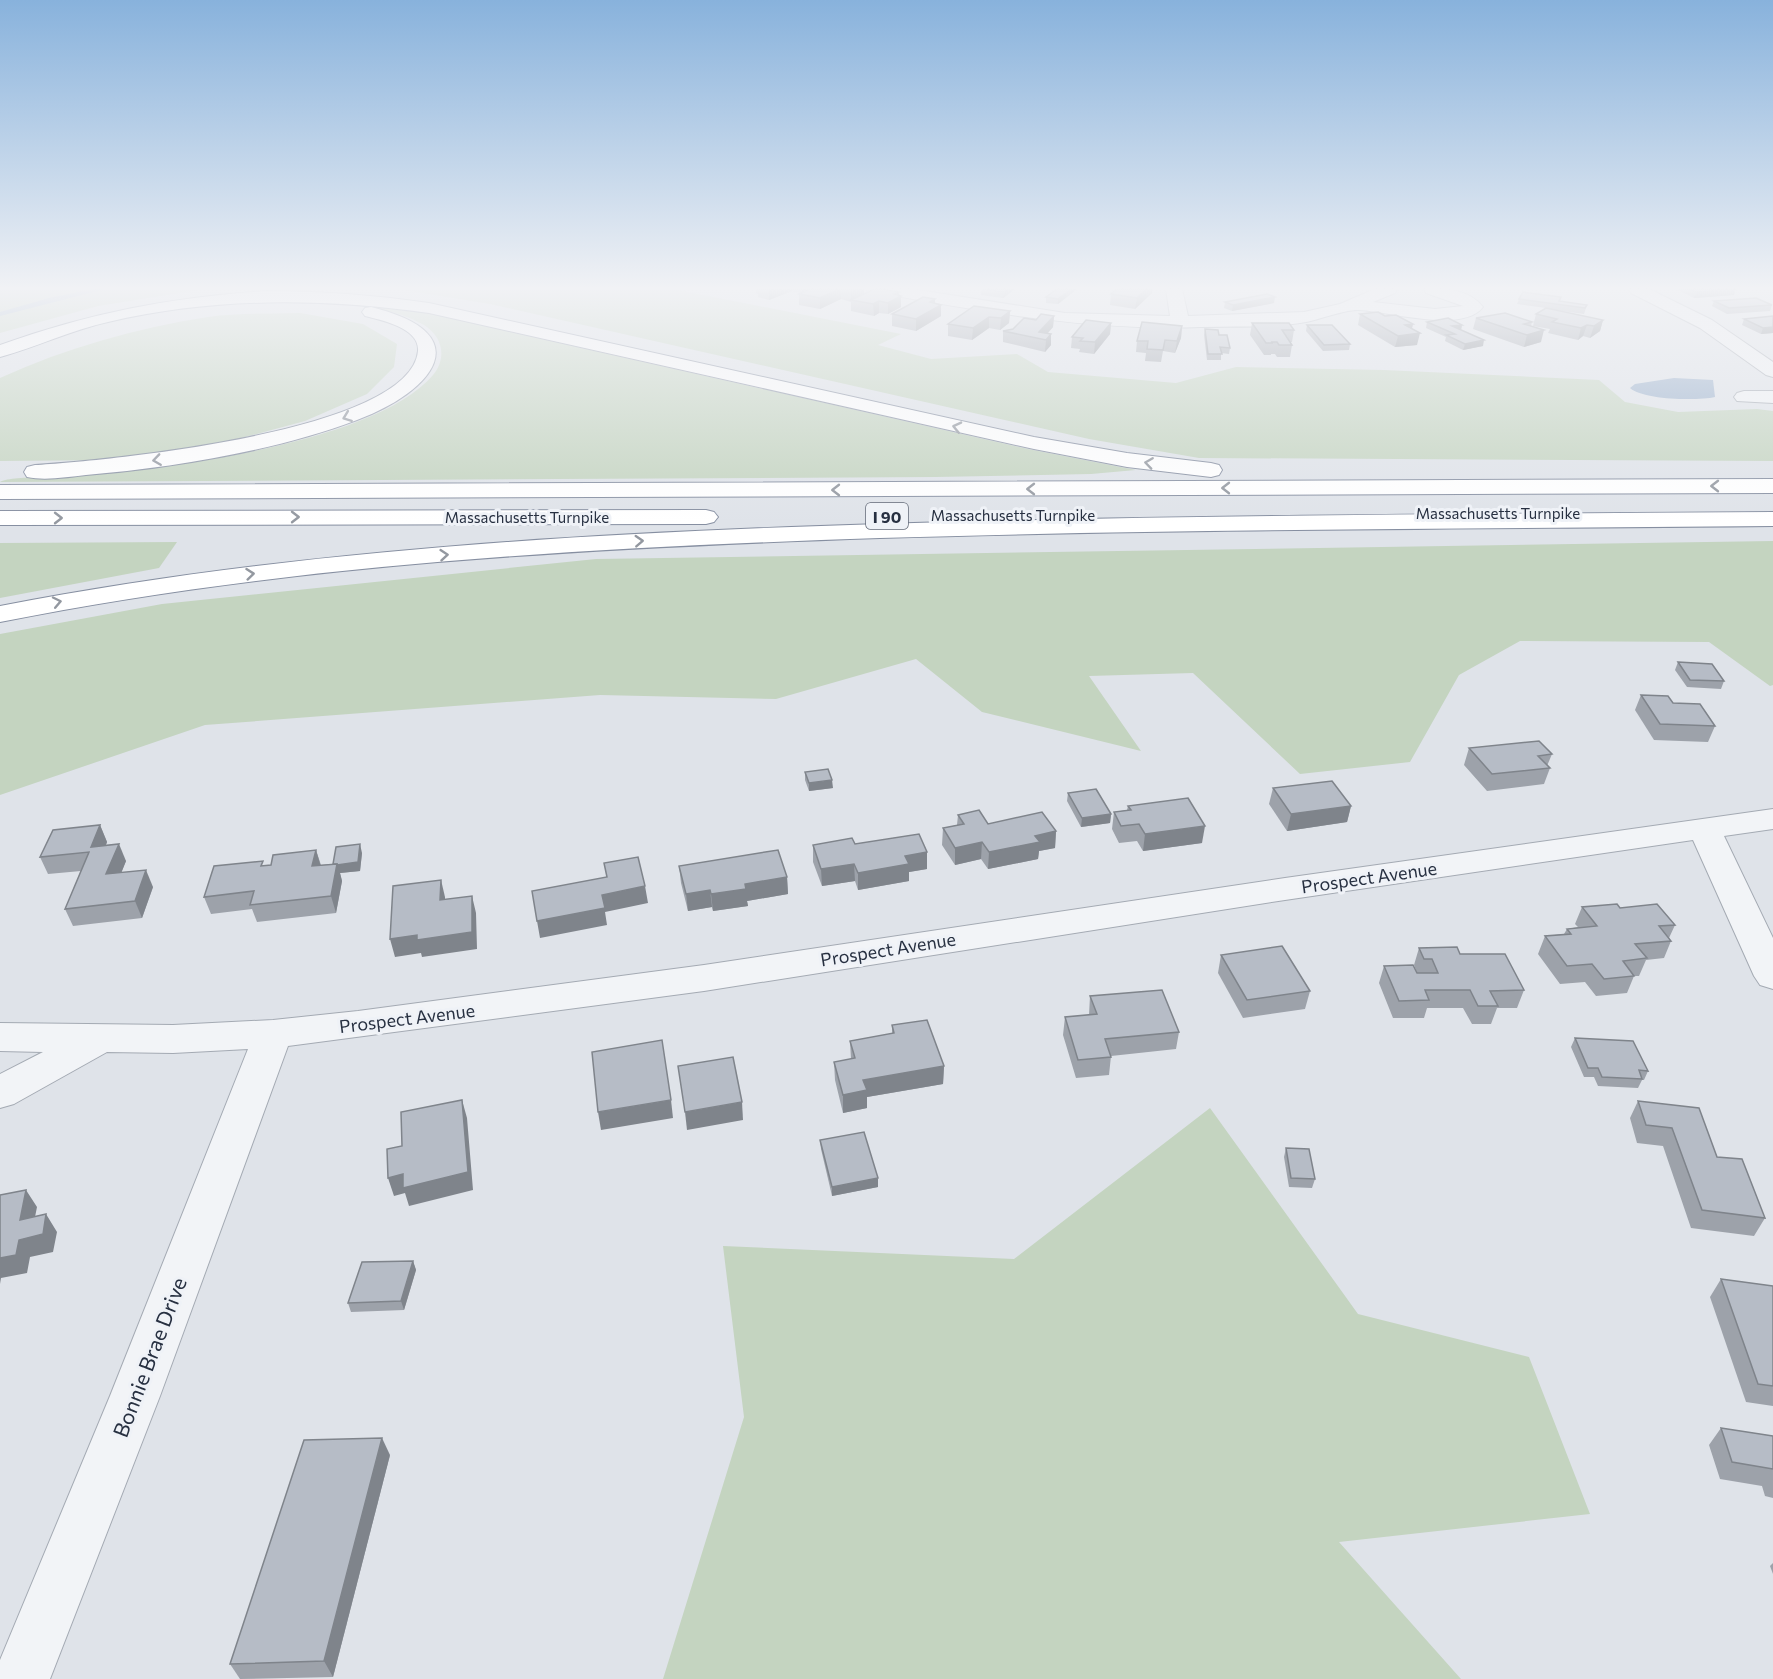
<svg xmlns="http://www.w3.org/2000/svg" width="1773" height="1679" font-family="Commissioner,sans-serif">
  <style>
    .green { fill: #c4d4c0 }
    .water { fill: #98afcb }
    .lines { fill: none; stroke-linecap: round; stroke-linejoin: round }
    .stream { fill: #98afcb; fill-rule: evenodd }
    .minor-casing { stroke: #a4aab3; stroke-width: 2 }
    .highway-casing { stroke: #868fa1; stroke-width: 2 }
    .minor { fill: #f2f4f7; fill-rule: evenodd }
    .highway { fill: #fff; fill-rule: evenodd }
    .wall { fill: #9da2aa }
    .shaded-wall { fill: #7f848b }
    .building { fill: #b6bcc6; stroke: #7f848b; stroke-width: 1.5 }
    .oneway { stroke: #9398a0 }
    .labels { text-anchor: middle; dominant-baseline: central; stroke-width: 6; stroke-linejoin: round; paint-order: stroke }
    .far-street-label { font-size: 15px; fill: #273041; stroke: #eff2f7 }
    .shield { fill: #eff2f7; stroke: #636a78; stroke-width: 1.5 }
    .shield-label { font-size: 16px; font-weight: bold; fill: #273041 }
    .street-label { font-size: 18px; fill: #273041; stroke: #eff2f7 }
    .near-street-label { font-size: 21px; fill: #273041; stroke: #eff2f7 }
  </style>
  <rect width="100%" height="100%" fill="#dfe3e9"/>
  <g class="green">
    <polygon points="0,289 205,289 98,306 0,333"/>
    <polygon points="398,289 673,289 901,334 878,345 931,359 1017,354 1048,372 1176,383 1236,367 1384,370 1599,380 1625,402 1678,412 1757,409 1773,411 1773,461 1199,458 1089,439 490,304"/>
    <path d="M332,300L428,313L1028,449L1136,470L1091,474L935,477L0,482C8,476 73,476 89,475C175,467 376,442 433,375C447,358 443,337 424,325C396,309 363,306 332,300Z"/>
    <path d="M300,313L363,324L397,344L394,367L367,394L305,421L204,448L119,460L0,461V378C66,348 136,328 208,317C238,313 269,314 300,313Z"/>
    <polygon points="1773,541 1773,685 1770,686 1709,642 1520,641 1459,675 1410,762 1300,774 1193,673 1089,676 1141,751 982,712 916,659 776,699 600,695 205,725 0,795 0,634 162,604 596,559"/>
    <polygon points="177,542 159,568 0,598 0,543"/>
    <polygon points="1210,1108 1358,1314 1529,1357 1590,1514 1339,1542 1461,1679 663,1679 744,1417 723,1246 1014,1259"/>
  </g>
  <path class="water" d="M1674,378L1713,380L1715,397C1697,401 1643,400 1630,388L1635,384Z"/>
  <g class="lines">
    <polygon class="stream" points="94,289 105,289 0,316 0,312 49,298"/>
    <defs>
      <g id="minor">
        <path d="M877,289H912L1065,313L1170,316L1166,289H1182L1188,316L1304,312L1340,304L1375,289H1397L1395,293L1373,302L1435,309L1463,306L1426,293L1424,289C1444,288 1469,289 1483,307C1463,334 1387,311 1359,310C1347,309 1320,319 1306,322C1273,328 1235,326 1201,327C1095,331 990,313 885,294L879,293Z"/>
        <polygon points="1629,289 1649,289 1712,320 1773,362 1773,377 1766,375 1700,328 1631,293"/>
        <polygon points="1744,391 1773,391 1773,403 1737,401 1734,397 1737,393"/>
        <polygon points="1773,809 1773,829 1724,836 1773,938 1773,989 1760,985 1754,976 1693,840 1285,900 704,991 288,1046 160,1396 50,1679 0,1679 0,1660 110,1396 248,1049 173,1053 107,1052 14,1104 0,1108 0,1074 43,1052 0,1051 0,1023 173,1025 273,1020 358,1011 704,965 1285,878"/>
      </g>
      <g id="highway">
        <path d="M266,291C321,291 374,295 429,303L1034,437L1127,453L1211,463L1219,465L1222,470L1219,475L1211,477L1127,467L1034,449L429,313C321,298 215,297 108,322C71,330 37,347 0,357V345C89,313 172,297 266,291Z"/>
        <path d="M371,307C482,334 432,392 357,420C275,451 172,468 86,475C67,477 45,481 27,477L24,472L27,467L35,465C101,461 410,433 418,351C420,328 381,320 365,316L362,312L365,308Z"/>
        <polygon points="1773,479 1773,493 0,499 0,485"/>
        <polygon points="706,510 714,512 718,517 714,522 706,524 0,525 0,511"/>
        <path d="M1773,512V526C1475,529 1177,529 880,538C585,548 289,564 0,622V606C289,550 586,533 880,524C1177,515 1475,514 1773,512Z"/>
      </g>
    </defs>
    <use href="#minor" class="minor-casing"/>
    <use href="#highway" class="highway-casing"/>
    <use href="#minor" class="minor"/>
    <use href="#highway" class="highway"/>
  </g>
  <g class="wall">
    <polygon points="756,289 864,289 864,293 899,292 901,307 888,314 879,313 874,316 851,311 851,302 841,299 820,309 799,305 799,294 801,293 792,291 769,300 758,297 758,294 756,293"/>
    <polygon points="982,289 1015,289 1003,298 981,295"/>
    <polygon points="1057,289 1077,289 1058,304 1046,303 1046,297"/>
    <polygon points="1117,289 1152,289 1152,293 1135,309 1110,305 1111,294"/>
    <polygon points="1679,289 1735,289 1734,295 1694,298 1678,290"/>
    <polygon points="1561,297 1560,301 1587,305 1584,314 1555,310 1603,320 1600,331 1590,338 1583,336 1578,340 1548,333 1550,329 1533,326 1536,314 1546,308 1517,304 1519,299"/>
    <polygon points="1714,301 1772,305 1770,311 1727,314 1712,306"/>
    <polygon points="1225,302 1274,303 1232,311 1224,308"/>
    <polygon points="935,303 941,305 941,316 916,331 892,326 892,314"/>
    <polygon points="1010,311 1009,323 1000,330 989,328 972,340 948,336 948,324"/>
    <polygon points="1360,314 1385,316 1413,324 1412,329 1417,345 1395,347 1358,325"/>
    <polygon points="1054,316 1053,327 1048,333 1051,334 1051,345 1045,352 1003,342 1003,331 1013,329 1036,320"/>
    <polygon points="1773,316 1773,333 1761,334 1742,325 1744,319"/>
    <polygon points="1476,318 1532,322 1531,326 1541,342 1524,347 1473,329"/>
    <polygon points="1427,322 1462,325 1461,330 1483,346 1463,350 1445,341 1446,337 1426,328"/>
    <polygon points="1111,323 1110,334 1094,354 1079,352 1080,349 1071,348 1072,337"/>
    <polygon points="1252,323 1294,330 1292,342 1290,342 1292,345 1290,357 1277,357 1275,354 1271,354 1271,355 1264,355 1250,335"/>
    <polygon points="1307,325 1350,344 1349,350 1323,351 1306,331"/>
    <polygon points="1182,326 1181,338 1175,353 1163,351 1161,362 1145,361 1146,353 1136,352 1137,341"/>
    <polygon points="1205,329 1219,335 1230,348 1229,354 1221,353 1221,360 1207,360 1204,335"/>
    <polygon points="1678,662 1724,681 1721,689 1687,687 1675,670"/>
    <polygon points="1641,695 1673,703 1715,726 1708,742 1654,740 1635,710"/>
    <polygon points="1469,748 1552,754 1547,766 1550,768 1544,784 1487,791 1464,765"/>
    <polygon points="805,772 833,788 809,791 805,780"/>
    <polygon points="1273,788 1351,806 1347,822 1287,831 1269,804"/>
    <polygon points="1068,793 1111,814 1110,823 1081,827 1067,801"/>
    <polygon points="1128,806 1202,843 1143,851 1137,841 1119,843 1112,829 1114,812 1127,810"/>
    <polygon points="958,815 988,824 1056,831 1055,848 1039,851 1038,859 988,869 981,859 955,865 942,845 943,828 957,825"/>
    <polygon points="100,825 107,842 106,845 126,861 121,873 153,887 142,918 73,926 65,909 81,871 48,874 40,857"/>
    <polygon points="855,844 927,852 927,869 909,872 909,881 858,890 855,881 822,886 813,862 813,845"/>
    <polygon points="316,850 321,865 333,864 362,853 360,871 340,873 342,881 336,913 257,922 252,909 211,914 204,897 264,866 271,865"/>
    <polygon points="679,866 787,877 788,894 747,901 748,906 713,911 712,907 688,911 681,883"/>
    <polygon points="1582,907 1620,908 1675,925 1669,938 1671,941 1664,958 1646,960 1639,976 1634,976 1627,993 1596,996 1585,982 1560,984 1538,954 1545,936 1564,934 1567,929 1578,927 1575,924"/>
    <polygon points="1419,948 1460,954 1524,990 1517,1008 1497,1008 1491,1024 1472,1024 1463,1008 1427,1008 1424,1018 1393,1018 1379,983 1384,966 1417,973 1414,965"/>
    <polygon points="1221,955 1310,991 1305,1009 1243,1018 1218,973"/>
    <polygon points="1090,996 1179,1032 1176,1049 1111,1056 1109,1075 1076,1078 1063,1035 1065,1017 1089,1015"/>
    <polygon points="892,1025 944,1066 943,1084 867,1097 867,1108 843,1113 835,1080 834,1062 851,1059 850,1041 892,1034"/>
    <polygon points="1575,1038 1648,1071 1644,1080 1642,1080 1638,1088 1598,1086 1594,1077 1584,1077 1571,1047"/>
    <polygon points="1638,1101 1717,1157 1765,1218 1754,1236 1691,1228 1663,1146 1637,1143 1630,1118"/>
    <polygon points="820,1140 878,1187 832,1196 821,1149"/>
    <polygon points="1286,1148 1315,1179 1312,1188 1289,1187 1284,1157"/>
    <polygon points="413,1261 416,1270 404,1310 351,1312 348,1303"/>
    <polygon points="1721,1279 1773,1286 1773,1406 1746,1402 1710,1297"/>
    <polygon points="1721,1428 1773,1436 1773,1498 1765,1496 1762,1486 1720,1479 1709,1445"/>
    <polygon points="390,1455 333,1677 240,1679 230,1664"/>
    <polygon points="1773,1563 1773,1574 1770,1566"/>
  </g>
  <g class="shaded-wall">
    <polygon points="769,289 792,289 792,291 769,300"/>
    <polygon points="802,289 814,289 802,293"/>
    <polygon points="840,289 841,299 820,309 820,298"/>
    <polygon points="855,289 864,289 864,295 851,300 851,290"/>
    <polygon points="1008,289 1015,289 1003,298 1004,292"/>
    <polygon points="1071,289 1077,289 1058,304 1058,299"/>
    <polygon points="1146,289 1152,289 1152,293 1135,309 1137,298"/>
    <polygon points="1736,289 1734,295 1694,298 1696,292"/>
    <polygon points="899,292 899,297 901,296 901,307 888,314 888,303 894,294"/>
    <polygon points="1275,297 1274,303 1232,311 1233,305"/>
    <polygon points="935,299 935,308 941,305 941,316 916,331 916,319 930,302"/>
    <polygon points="879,301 879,313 874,316 873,304"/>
    <polygon points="1010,311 1009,323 1000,330 1001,318"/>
    <polygon points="1054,316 1053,327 1042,339 1039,332"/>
    <polygon points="989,317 989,328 972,340 973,328"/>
    <polygon points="1603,320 1600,331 1590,338 1594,326"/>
    <polygon points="1111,323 1110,334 1094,354 1095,342"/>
    <polygon points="1413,324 1410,334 1420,333 1417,345 1395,347 1398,336 1405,325"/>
    <polygon points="1462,325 1461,330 1452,326"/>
    <polygon points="1587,325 1583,336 1578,340 1581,328"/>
    <polygon points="1182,326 1181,338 1175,353 1177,341"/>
    <polygon points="1773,327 1773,333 1761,334 1763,328"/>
    <polygon points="1544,330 1541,342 1524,347 1527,335"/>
    <polygon points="1051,334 1051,345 1045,352 1046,340"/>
    <polygon points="1484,340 1483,346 1463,350 1465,344"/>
    <polygon points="832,780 833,788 809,791 809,783"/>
    <polygon points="1351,806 1347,822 1287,831 1291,814"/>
    <polygon points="1111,814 1110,823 1081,827 1082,818"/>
    <polygon points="100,825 107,842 98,864 91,847"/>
    <polygon points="1205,826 1202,843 1143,851 1145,834"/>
    <polygon points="1056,831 1055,848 1039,851 1038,859 988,869 989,852 1035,836"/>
    <polygon points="982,842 981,859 955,865 955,848"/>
    <polygon points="119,844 126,861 114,891 106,874"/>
    <polygon points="360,844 362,853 360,871 340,873 342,881 336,913 331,896 337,864"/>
    <polygon points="316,850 321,867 312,866"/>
    <polygon points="927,852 927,869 909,872 909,881 858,890 858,873 905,856"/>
    <polygon points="854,864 855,881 822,886 821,869"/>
    <polygon points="146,870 153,887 142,918 135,901"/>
    <polygon points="787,877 788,894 747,901 748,906 713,911 711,894 745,884"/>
    <polygon points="441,880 445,897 445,918 440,900"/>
    <polygon points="645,886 648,903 605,912 607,925 540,938 537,921 602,895"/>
    <polygon points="710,890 712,907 688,911 686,894"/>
    <polygon points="472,896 476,913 477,949 422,957 421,953 395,957 390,939"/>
    <polygon points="944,1066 943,1084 867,1097 867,1108 843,1113 843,1095 863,1080"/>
    <polygon points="462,1100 467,1118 473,1190 409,1206 405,1193 394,1196 388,1178"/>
    <polygon points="671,1100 673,1118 601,1130 598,1112"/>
    <polygon points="742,1102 743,1120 687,1130 685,1112"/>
    <polygon points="878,1178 878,1187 832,1196 832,1187"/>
    <polygon points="26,1190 37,1207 31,1237 46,1214 57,1232 53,1252 30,1257 27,1273 1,1278 0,1284 0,1258 20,1220"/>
    <polygon points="413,1261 416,1270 404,1310 401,1301"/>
    <polygon points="382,1438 390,1455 333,1677 324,1661"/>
  </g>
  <g class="building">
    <polygon points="810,289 840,289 820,298 799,294"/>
    <polygon points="874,289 883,289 899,292 894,294 901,296 888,303 879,301 873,304 851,300"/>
    <polygon points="982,289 1008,289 1004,292"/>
    <polygon points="1057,289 1071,289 1058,299 1046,297"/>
    <polygon points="1117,289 1146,289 1137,298 1111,294"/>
    <polygon points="1689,289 1736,289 1696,292"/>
    <polygon points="1523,292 1561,297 1559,301 1587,305 1585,308 1519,299"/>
    <polygon points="1267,294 1275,297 1233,305 1225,302"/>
    <polygon points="923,297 935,299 930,302 941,305 916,319 892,314"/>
    <polygon points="1756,298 1772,305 1729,308 1714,301"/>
    <polygon points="974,306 1010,311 1001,318 989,317 973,328 948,324"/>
    <polygon points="1546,308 1603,320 1594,326 1587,325 1581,328 1552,322 1557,319 1536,314"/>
    <polygon points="1378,312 1385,316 1396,315 1413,324 1405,325 1420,333 1398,336 1360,314"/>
    <polygon points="1505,313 1532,322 1524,324 1544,330 1527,335 1476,318"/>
    <polygon points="1041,314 1054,316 1039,332 1051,334 1046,340 1003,331 1013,329 1024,318 1036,320"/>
    <polygon points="1773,316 1773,327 1763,328 1744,319"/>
    <polygon points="1448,318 1462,325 1452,326 1484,340 1465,344 1446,335 1455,334 1427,322"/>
    <polygon points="1086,320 1111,323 1095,342 1080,341 1083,338 1072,337"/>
    <polygon points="1142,322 1182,326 1177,341 1165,340 1163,350 1147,349 1148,341 1137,341"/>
    <polygon points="1252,323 1289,323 1294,330 1282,330 1292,345 1279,345 1277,342 1271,342 1273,343 1266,343"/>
    <polygon points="1307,325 1332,325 1350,344 1324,345"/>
    <polygon points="1205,329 1218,330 1219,335 1227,335 1230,348 1220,347 1222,354 1208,354"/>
    <polygon points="1678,662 1712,664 1724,681 1690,680"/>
    <polygon points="1641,695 1668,696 1673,703 1700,704 1715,726 1660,724"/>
    <polygon points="1539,741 1552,754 1538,756 1550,768 1492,774 1469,748"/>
    <polygon points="828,769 832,780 809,783 805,772"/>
    <polygon points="1332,781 1351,806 1291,814 1273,788"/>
    <polygon points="1096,789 1111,814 1082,818 1068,793"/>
    <polygon points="1188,798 1205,826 1145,834 1139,824 1121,826 1114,812 1131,810 1128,806"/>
    <polygon points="979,810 988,824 1042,812 1056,831 1035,836 1040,842 989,852 982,842 955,848 943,828 964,824 958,815"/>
    <polygon points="100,825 91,847 119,844 106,874 146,870 135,901 65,909 89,852 40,857 53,830"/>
    <polygon points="919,834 927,852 905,856 909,864 858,873 854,864 821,869 813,845 852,838 855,844"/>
    <polygon points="360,844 358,862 337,865 337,864 333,864 336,847"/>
    <polygon points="316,850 312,866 337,864 331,896 250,905 254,891 204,897 214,866 263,861 261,866 271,865 273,855"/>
    <polygon points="778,850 787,877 745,884 746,889 711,894 710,890 686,894 679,866"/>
    <polygon points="638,857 645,886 602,895 605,908 537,921 532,891 607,877 604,863"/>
    <polygon points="441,880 440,900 472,896 472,932 417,940 417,935 390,939 393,886"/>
    <polygon points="1617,904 1620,908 1657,904 1675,925 1659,926 1671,941 1635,944 1647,958 1623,961 1634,976 1604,979 1592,964 1567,966 1545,936 1571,934 1567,929 1597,926 1582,907"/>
    <polygon points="1282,946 1310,991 1247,1000 1221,955"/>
    <polygon points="1457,947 1460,954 1505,954 1524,990 1490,991 1498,1006 1478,1006 1470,990 1425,990 1429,1000 1399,1001 1384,966 1413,965 1417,973 1438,973 1432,959 1424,959 1419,948"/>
    <polygon points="1162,990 1179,1032 1105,1039 1111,1057 1078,1060 1065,1017 1097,1014 1090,996"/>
    <polygon points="927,1020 944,1066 863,1080 867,1090 843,1095 834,1062 855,1058 850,1041 894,1033 892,1025"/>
    <polygon points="1575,1038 1633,1041 1648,1071 1639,1070 1642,1079 1602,1077 1598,1068 1588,1068"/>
    <polygon points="662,1040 671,1100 598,1112 592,1052"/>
    <polygon points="733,1057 742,1102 685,1112 678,1066"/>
    <polygon points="462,1100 468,1172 403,1188 403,1174 388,1178 387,1149 402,1146 401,1112"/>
    <polygon points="1638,1101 1699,1108 1717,1157 1742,1159 1765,1218 1702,1210 1672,1128 1646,1125"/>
    <polygon points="864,1132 878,1178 832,1187 820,1140"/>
    <polygon points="1286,1148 1309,1149 1315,1179 1291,1178"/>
    <polygon points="26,1190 20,1220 46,1214 43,1234 19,1240 16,1255 0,1258 0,1195"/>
    <polygon points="413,1261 401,1301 348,1303 362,1262"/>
    <polygon points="1721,1279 1773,1286 1773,1386 1758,1384"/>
    <polygon points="1721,1428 1773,1436 1773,1469 1732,1462"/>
    <polygon points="382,1438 324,1661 230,1664 304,1440"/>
  </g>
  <defs><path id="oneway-chevron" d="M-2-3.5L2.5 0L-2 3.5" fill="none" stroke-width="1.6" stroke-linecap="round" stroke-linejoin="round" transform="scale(1.5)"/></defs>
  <g class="oneway">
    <use href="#oneway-chevron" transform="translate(347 417) rotate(159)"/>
    <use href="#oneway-chevron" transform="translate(957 427) rotate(-167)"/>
    <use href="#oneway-chevron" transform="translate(157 460) rotate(172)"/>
    <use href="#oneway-chevron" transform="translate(1149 463) rotate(-172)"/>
    <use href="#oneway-chevron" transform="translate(1715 486) rotate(180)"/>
    <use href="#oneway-chevron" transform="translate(1226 488) rotate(180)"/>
    <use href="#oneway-chevron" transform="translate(1031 489) rotate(180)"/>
    <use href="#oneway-chevron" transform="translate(836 490) rotate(180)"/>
    <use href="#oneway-chevron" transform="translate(295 517)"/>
    <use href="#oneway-chevron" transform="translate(58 518)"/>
    <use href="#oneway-chevron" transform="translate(639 541) rotate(-3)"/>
    <use href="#oneway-chevron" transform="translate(444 555) rotate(-5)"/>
    <use href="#oneway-chevron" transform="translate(250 574) rotate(-6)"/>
    <use href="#oneway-chevron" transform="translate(57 602) rotate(-12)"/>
  </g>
  <linearGradient id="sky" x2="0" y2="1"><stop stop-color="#88b2dc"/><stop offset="0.55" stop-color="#f1f2f5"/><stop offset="1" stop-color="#f1f2f5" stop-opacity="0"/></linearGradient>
  <rect width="1773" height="524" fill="url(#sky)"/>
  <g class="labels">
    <g class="far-street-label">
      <text x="1498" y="513">Massachusetts Turnpike</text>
      <text x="1013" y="515">Massachusetts Turnpike</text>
      <text x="527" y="517">Massachusetts Turnpike</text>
    </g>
    <rect class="shield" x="866" y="503" width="42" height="26" rx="4.5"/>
    <g class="shield-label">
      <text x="887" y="516">I 90</text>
    </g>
    <g class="street-label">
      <text transform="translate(1369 877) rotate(-8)">Prospect Avenue</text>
      <text transform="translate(888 949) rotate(-9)">Prospect Avenue</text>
      <text transform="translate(407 1018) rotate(-7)">Prospect Avenue</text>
    </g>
    <g class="near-street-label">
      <text transform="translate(149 1357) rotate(-69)">Bonnie Brae Drive</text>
    </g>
  </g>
</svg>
